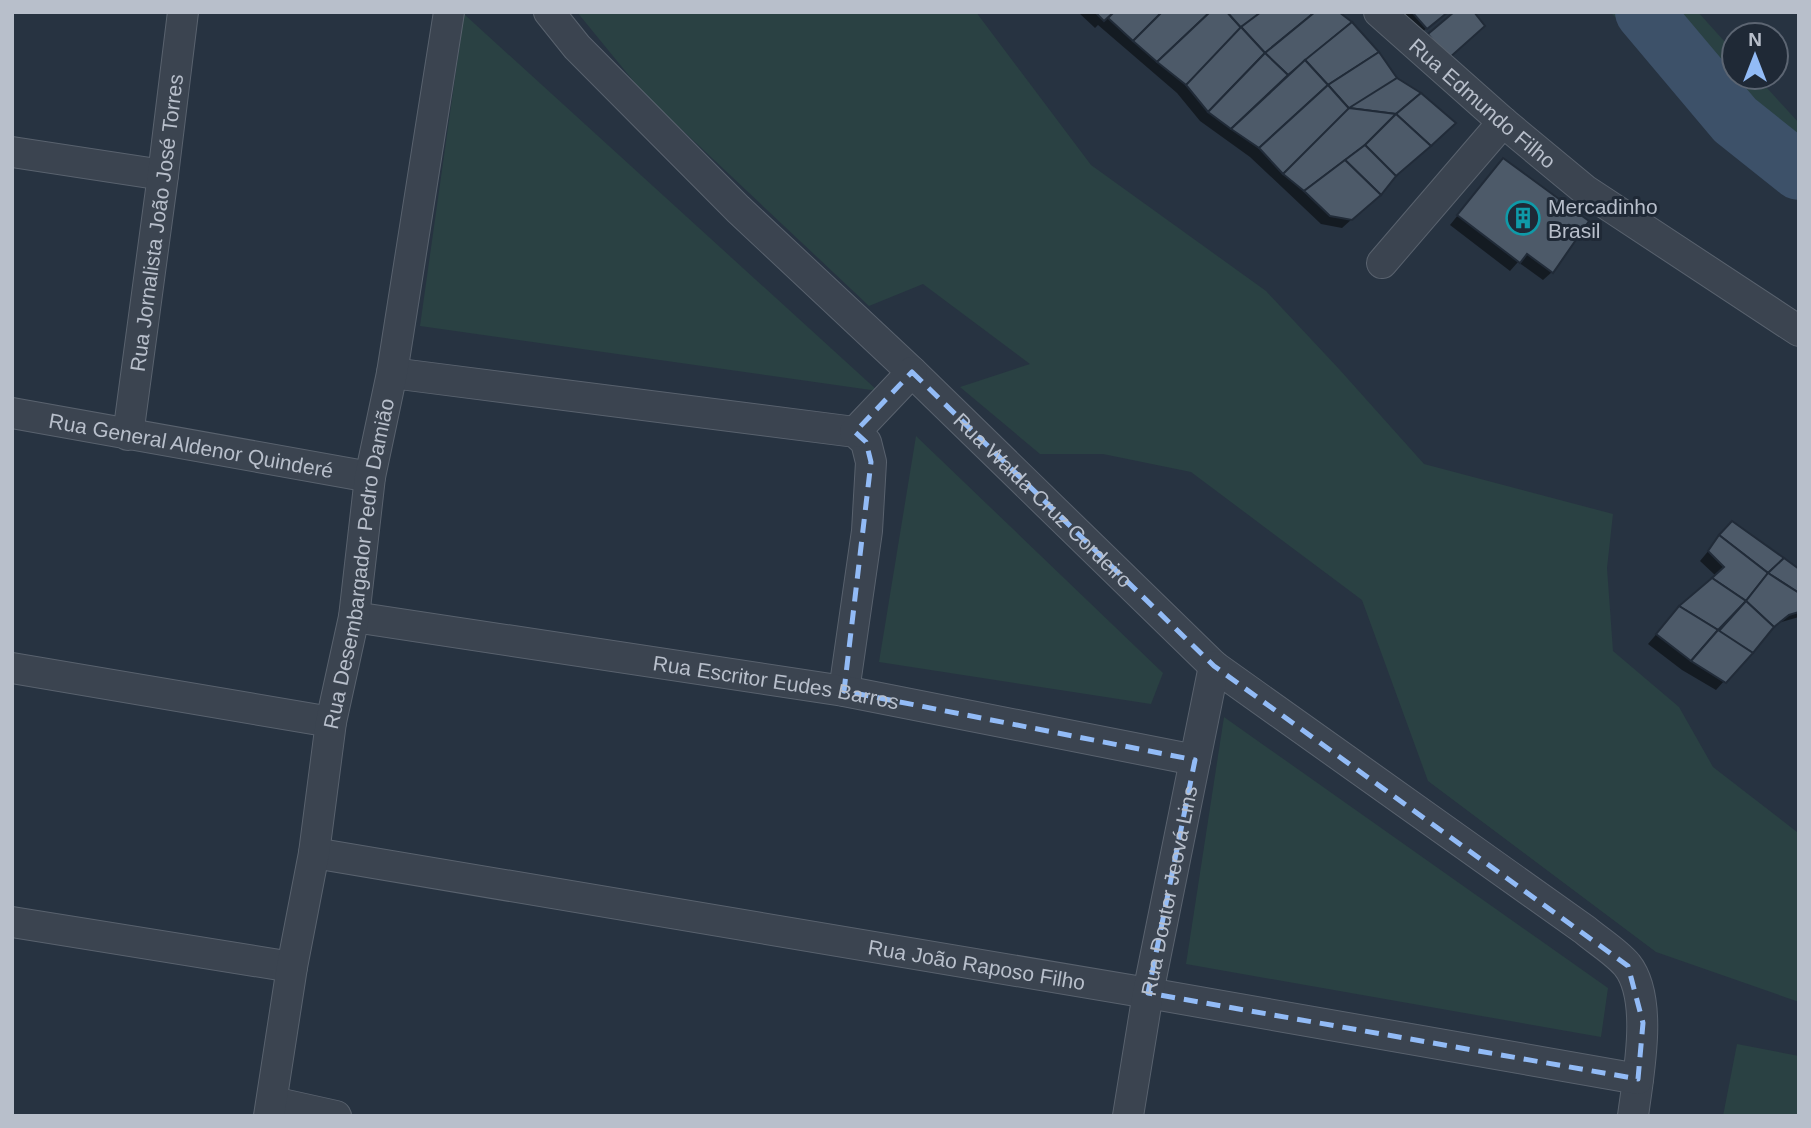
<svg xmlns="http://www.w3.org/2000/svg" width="1811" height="1128" font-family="Arial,sans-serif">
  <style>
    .green { fill: #2a4143 }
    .shadow { fill: #0007 }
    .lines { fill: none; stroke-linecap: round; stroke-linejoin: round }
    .river { stroke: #3d5169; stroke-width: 58 }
    .building { fill: #4d5a69; stroke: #212b38; stroke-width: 2 }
    .minor-casing { stroke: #59626e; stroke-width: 32 }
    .minor { stroke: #3b4450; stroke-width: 30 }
    .marked { fill: none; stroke: #92bbf6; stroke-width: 5; stroke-dasharray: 14 9; stroke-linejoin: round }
    .labels { text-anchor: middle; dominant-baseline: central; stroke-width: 6; stroke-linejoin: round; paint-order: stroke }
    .street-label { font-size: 21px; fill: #b8bfcb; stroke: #1f2936 }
    .poi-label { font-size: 21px; fill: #b8bfcb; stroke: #1f2936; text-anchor: start }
  </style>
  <rect width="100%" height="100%" fill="#273341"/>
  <g class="green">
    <polygon points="577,12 976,12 1091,165 1266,291 1339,369 1424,464 1613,514 1607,568 1613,651 1679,707 1713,767 1797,832 1799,829 1799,1002 1656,952 1428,781 1362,600 1191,472 1103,454 1040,454 960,387 1030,364 923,284 869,306 644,94"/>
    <polygon points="1610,12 1698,12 1734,52 1734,77 1757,77 1799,123 1799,196"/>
    <polygon points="464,14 878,391 420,326"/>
    <polygon points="916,436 1163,673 1151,704 879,662"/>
    <polygon points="1224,717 1608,988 1601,1037 1186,964"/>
    <polygon points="1737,1044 1799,1056 1799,1116 1723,1116"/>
  </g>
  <g class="shadow">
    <polygon points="1078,12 1337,12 1391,179 1370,203 1342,228 1321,224 1250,157 1200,121 1177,93 1098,25 1095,28"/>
    <polygon points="1400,12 1447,12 1417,36"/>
    <polygon points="1495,169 1552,272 1543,280 1518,262 1510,271 1450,225"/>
    <polygon points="1724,532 1799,572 1799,617 1778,623 1768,632 1716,690 1682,670 1648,644 1671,617 1716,576 1700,561"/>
  </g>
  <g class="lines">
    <polyline class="river" points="1644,12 1735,120 1799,171"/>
  </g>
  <g class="building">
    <polygon points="1095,12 1114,12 1104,21"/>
    <polygon points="1114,12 1162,12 1133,41 1108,18"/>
    <polygon points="1162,12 1210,12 1157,62 1133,41"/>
    <polygon points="1210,12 1227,12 1245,32 1186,85 1157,62"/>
    <polygon points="1227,12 1267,12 1245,32"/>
    <polygon points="1261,12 1315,12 1265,53 1241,27"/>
    <polygon points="1315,12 1339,12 1352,22 1288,75 1265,53"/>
    <polygon points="1412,12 1448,12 1427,29"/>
    <polygon points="1454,12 1474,12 1485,26 1448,59 1428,34"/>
    <polygon points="1352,22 1379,52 1328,85 1305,60"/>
    <polygon points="1241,27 1265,53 1208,112 1186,85"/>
    <polygon points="1379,52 1397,78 1353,113 1328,85"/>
    <polygon points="1265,53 1288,75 1231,129 1208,112"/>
    <polygon points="1305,60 1328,85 1259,148 1231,129"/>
    <polygon points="1397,78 1421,93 1396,114 1349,108"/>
    <polygon points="1328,85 1353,113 1283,174 1259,148"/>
    <polygon points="1421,93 1456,123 1431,146 1396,114"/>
    <polygon points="1349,108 1396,114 1365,145 1304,191 1283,174"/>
    <polygon points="1396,114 1431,146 1396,176 1365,145"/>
    <polygon points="1365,145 1396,176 1381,195 1345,160"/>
    <polygon points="1503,158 1589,221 1553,273 1527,254 1520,263 1457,215"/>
    <polygon points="1345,160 1381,195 1352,220 1330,216 1304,191"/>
    <polygon points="1732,521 1784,558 1768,573 1719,535"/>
    <polygon points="1719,535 1768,573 1746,601 1712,578 1724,567 1708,551"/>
    <polygon points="1784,558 1799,569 1799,593 1768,573"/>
    <polygon points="1768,573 1799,593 1799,612 1789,615 1774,627 1746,601"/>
    <polygon points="1712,578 1746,601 1718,630 1679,606"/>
    <polygon points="1746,601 1774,627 1753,653 1718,632"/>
    <polygon points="1679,606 1718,630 1691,661 1656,634"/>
    <polygon points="1718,630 1753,653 1726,683 1691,661"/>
  </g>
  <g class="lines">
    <defs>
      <g id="minor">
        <path id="s1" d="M549,12L577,47L738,209L912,372L1214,666L1585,930C1598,941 1616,952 1627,965C1654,999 1638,1076 1633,1116"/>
        <path id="s2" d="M1379,12L1503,122L1585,190L1799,331"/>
        <polyline points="12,152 163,175"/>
        <polyline points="1382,263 1503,122"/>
        <polyline points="392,373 855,432 866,442 871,462 867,531 844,691"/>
        <path id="s3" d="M12,413L370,477"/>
        <polyline points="855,432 912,372"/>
        <path id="s4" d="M128,435L163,175L183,12"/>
        <path id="s5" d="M354,617L844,691L1195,760"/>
        <polyline points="12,668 331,722"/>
        <path id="s6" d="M314,853L1148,993L1638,1079"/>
        <polyline points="12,922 292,967"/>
        <polyline points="273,1102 336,1116"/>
        <path id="s7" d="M269,1116L292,967L314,853L331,722L354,617L370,477L392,373L449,12"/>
        <path id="s8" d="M1128,1116L1148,993L1214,666"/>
      </g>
    </defs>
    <use href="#minor" class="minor-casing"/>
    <use href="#minor" class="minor"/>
  </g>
  <path class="marked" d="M912,372L1214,666L1628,966L1643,1023L1638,1079L1148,993L1195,760L844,691L871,462L866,442L855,432Z"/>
  <defs>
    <symbol id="building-ring" viewBox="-11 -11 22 22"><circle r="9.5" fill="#1f2936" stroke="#0f9aa8" stroke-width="1.5"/><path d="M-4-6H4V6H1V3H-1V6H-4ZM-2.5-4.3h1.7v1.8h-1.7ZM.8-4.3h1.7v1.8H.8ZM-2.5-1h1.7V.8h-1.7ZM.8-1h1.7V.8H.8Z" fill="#0f9aa8"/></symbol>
  </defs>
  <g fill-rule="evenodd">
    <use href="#building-ring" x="1504" y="199" width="38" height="38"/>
  </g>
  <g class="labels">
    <g class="street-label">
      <text stroke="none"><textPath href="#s2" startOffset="138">Rua Edmundo Filho</textPath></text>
      <text stroke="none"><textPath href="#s4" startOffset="214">Rua Jornalista João José Torres</textPath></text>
      <text stroke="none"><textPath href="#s3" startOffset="182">Rua General Aldenor Quinderé</textPath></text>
      <text stroke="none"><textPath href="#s1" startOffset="695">Rua Walda Cruz Cordeiro</textPath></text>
      <text stroke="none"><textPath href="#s7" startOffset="560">Rua Desembargador Pedro Damião</textPath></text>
      <text stroke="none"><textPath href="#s5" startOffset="427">Rua Escritor Eudes Barros</textPath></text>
      <text stroke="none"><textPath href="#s8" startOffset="229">Rua Doutor Jeová Lins</textPath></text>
      <text stroke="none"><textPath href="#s6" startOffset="672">Rua João Raposo Filho</textPath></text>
    </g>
    <g class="poi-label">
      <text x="1548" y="206">Mercadinho<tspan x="1548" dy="24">Brasil</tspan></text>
    </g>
  </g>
  <rect width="1811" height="1128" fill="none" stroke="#b8bfcb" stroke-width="28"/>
  <g transform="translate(1755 56)"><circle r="33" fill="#1f2936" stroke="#5c6572" stroke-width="2"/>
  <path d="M0-5L12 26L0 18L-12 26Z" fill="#92bbf6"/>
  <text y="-10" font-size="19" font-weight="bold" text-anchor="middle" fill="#b8bfcb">N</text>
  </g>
</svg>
